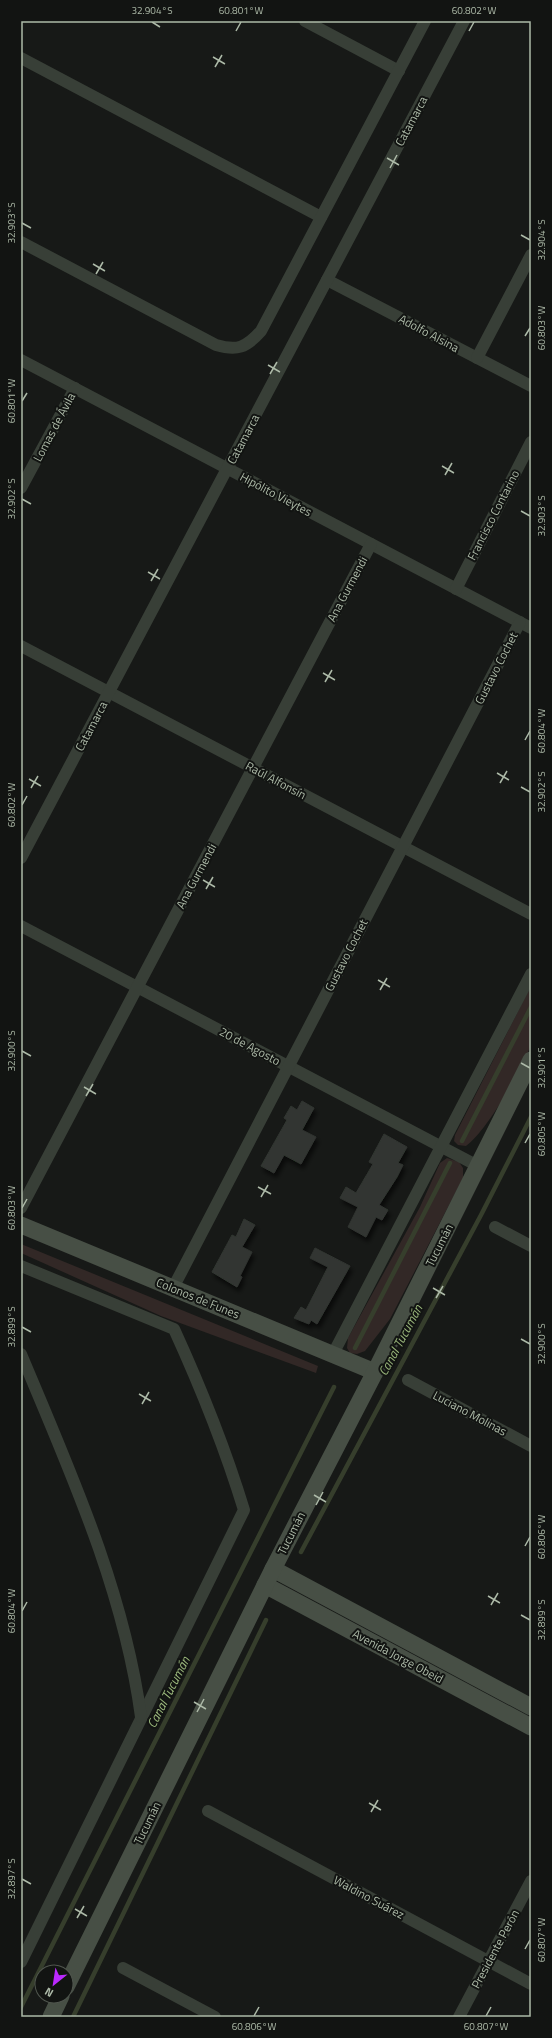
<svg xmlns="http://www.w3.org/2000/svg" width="552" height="2038" font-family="'Titillium Web',sans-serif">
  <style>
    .green { fill: #322826 }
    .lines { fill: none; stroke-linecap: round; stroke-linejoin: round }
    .stream { stroke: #363e2c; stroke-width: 4.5 }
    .building { fill: #323532; stroke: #313531; filter: url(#shadow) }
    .street { stroke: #383f37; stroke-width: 12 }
    .secondary { stroke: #474f45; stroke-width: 17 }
    .ticks { fill: none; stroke: #adbaa8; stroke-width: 1.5 }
    .labels { text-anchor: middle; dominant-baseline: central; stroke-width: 4; stroke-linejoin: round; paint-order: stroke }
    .street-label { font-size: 12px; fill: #adbaa8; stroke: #121412 }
    .water-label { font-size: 13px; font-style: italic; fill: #9bb87c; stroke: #121412 }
    .neatline { fill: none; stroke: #adbaa8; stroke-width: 1.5 }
    .ticks-label { font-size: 10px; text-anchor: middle; fill: #adbaa8 }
  </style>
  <defs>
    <filter id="shadow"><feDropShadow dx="2.5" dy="4.5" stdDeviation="2" flood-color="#0009"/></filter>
  </defs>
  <rect width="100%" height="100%" fill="#171917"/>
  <g class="green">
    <path d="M531,986C531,998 534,1037 530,1047C523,1069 485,1133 466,1146L458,1145L454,1141L455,1135Z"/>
    <polygon points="447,1158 459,1162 463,1168 463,1178 390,1319 365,1351 357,1354 350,1353 347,1348 348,1338 420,1207 440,1163"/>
    <polygon points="21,1244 318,1366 316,1373 161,1316 21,1253"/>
  </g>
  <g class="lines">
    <g class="stream">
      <polyline points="462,1141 531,1007"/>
      <polyline points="355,1348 450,1163"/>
      <polyline points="301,1552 481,1215 531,1117"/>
      <polyline points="21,2007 334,1387"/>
      <polyline points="73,2017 266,1620"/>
    </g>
  </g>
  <g class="building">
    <polygon points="302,1101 314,1108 302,1130 316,1137 301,1164 284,1155 274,1173 261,1166 287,1120 284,1118 291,1106 297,1110"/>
    <polygon points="384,1134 407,1147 398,1163 403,1165 397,1177 379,1205 388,1210 382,1220 376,1217 366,1237 348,1227 358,1207 340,1198 346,1187 356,1193 373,1164 369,1162"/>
    <polygon points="244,1219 255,1225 242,1247 252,1252 240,1276 242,1277 237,1287 212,1272 232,1235 236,1237"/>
    <polygon points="315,1248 350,1266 317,1324 311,1320 309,1324 294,1318 301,1307 306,1310 328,1267 310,1258"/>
  </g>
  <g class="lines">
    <g class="street">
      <polyline points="305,21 399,71"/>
      <polyline points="21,58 321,217"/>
      <path d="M21,242L216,345C237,351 246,348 261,331L425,21"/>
      <polyline points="327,280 531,386"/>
      <polyline points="477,358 531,255"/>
      <polyline points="21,360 531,628"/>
      <polyline points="21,488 75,388"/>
      <polyline points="456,589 531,442"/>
      <polyline points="21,646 531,914"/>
      <polyline points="21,858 464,21"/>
      <polyline points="21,926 478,1166"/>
      <polyline points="21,1208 371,544"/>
      <polyline points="495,1227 531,1246"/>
      <path d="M21,1266L174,1329C201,1388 225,1448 244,1510L21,1962"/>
      <polyline points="173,1288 520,622"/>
      <path d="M21,1354C70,1471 124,1590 141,1717"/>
      <polyline points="333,1354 531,974"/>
      <polyline points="408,1380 531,1446"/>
      <polyline points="208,1811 531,1984"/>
      <polyline points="123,1968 215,2017"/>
      <polyline points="459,2017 531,1881"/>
    </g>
    <g class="secondary">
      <polyline points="21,1225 375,1372"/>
      <polyline points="273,1569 531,1707"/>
      <polyline points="265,1585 531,1727"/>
      <polyline points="66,1987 273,1569 375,1372 531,1060"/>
      <polyline points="51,2017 61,1996"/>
    </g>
  </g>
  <path class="ticks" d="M152,22L160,27M236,31L241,22M469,31L474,22M213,57L225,64M215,67L222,55M387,158L399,165M390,168L397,155M22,223L31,228M521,235L530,240M93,264L105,271M96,274L103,262M525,336L530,328M268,365L280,372M270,374L277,362M22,401L27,393M442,466L454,473M445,475L452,463M22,499L31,504M521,511L530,516M148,572L160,579M151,581L158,569M323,673L335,680M325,682L332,670M525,740L530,731M497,773L509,780M29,779L41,786M500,783L507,771M521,787L530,792M31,788L38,776M22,805L27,796M203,880L215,887M206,889L213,877M378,980L390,987M380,990L387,978M22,1051L31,1056M521,1063L530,1068M84,1087L96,1094M86,1096L93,1084M525,1143L530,1134M258,1187L271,1194M261,1197L268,1185M22,1208L27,1199M433,1288L445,1295M436,1298L443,1286M22,1327L31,1332M521,1339L530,1344M139,1394L151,1401M142,1404L149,1392M314,1495L326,1502M316,1505L323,1492M525,1546L530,1537M488,1596L500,1603M491,1605L498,1593M22,1611L27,1602M521,1615L530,1620M194,1702L206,1709M197,1712L204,1699M369,1803L381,1810M371,1812L378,1800M22,1879L31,1884M75,1909L87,1916M77,1918L84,1906M525,1949L530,1940M254,2016L259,2007M486,2016L491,2007"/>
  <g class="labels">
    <g class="street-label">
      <text transform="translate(411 121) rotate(-62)">Catamarca</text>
      <text transform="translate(429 333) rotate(28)">Adolfo Alsina</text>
      <text transform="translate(54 427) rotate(-62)">Lomas de Ávila</text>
      <text transform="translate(243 439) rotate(-62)">Catamarca</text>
      <text transform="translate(276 494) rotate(28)">Hipólito Vieytes</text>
      <text transform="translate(493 515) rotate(-63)">Francisco Contarino</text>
      <text transform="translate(347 589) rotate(-62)">Ana Gurmendi</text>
      <text transform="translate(496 668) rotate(-63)">Gustavo Cochet</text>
      <text transform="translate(91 726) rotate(-62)">Catamarca</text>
      <text transform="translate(276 780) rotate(28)">Raúl Alfonsín</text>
      <text transform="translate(196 876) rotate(-62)">Ana Gurmendi</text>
      <text transform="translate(346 955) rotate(-63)">Gustavo Cochet</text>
      <text transform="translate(250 1046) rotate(28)">20 de Agosto</text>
      <text transform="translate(439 1245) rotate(-63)">Tucumán</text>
      <text transform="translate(198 1298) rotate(22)">Colonos de Funes</text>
      <text transform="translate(470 1413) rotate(28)">Luciano Molinas</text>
      <text transform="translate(291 1533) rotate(-63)">Tucumán</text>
      <text transform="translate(398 1656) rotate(28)">Avenida Jorge Obeid</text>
      <text transform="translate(147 1823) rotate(-64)">Tucumán</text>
      <text transform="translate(369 1897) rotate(28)">Waldino Suárez</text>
      <text transform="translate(495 1949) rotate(-62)">Presidente Perón</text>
    </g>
    <g class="water-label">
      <text transform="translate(400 1340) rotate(-62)">Canal Tucumán</text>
      <text transform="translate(168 1692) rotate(-63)">Canal Tucumán</text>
    </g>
  </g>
  <rect width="552" height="2038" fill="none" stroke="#121412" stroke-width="44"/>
  <g transform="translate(54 1984) rotate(210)"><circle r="19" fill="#121412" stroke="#50564e"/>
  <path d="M0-3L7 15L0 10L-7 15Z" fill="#bb29ff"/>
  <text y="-6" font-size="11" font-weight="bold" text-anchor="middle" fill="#adbaa8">N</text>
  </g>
  <rect x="22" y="22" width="508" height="1994" class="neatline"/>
  <g class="ticks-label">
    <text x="152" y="14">32.904°S</text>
    <text x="241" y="14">60.801°W</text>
    <text x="474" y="14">60.802°W</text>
    <text transform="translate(11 223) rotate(-90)" y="4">32.903°S</text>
    <text transform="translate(541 240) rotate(-90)" y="4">32.904°S</text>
    <text transform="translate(541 328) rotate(-90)" y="4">60.803°W</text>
    <text transform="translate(11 401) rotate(-90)" y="4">60.801°W</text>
    <text transform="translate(11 499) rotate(-90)" y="4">32.902°S</text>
    <text transform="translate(541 516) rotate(-90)" y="4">32.903°S</text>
    <text transform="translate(541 731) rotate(-90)" y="4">60.804°W</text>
    <text transform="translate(541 792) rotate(-90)" y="4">32.902°S</text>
    <text transform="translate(11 805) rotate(-90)" y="4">60.802°W</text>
    <text transform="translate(11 1051) rotate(-90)" y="4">32.900°S</text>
    <text transform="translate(541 1068) rotate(-90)" y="4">32.901°S</text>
    <text transform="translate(541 1134) rotate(-90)" y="4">60.805°W</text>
    <text transform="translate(11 1208) rotate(-90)" y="4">60.803°W</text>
    <text transform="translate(11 1327) rotate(-90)" y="4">32.899°S</text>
    <text transform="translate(541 1344) rotate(-90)" y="4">32.900°S</text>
    <text transform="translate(541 1537) rotate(-90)" y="4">60.806°W</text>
    <text transform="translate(11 1611) rotate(-90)" y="4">60.804°W</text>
    <text transform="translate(541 1620) rotate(-90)" y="4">32.899°S</text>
    <text transform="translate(11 1879) rotate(-90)" y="4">32.897°S</text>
    <text transform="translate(541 1940) rotate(-90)" y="4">60.807°W</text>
    <text x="254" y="2030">60.806°W</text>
    <text x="486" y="2030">60.807°W</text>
  </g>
</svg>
